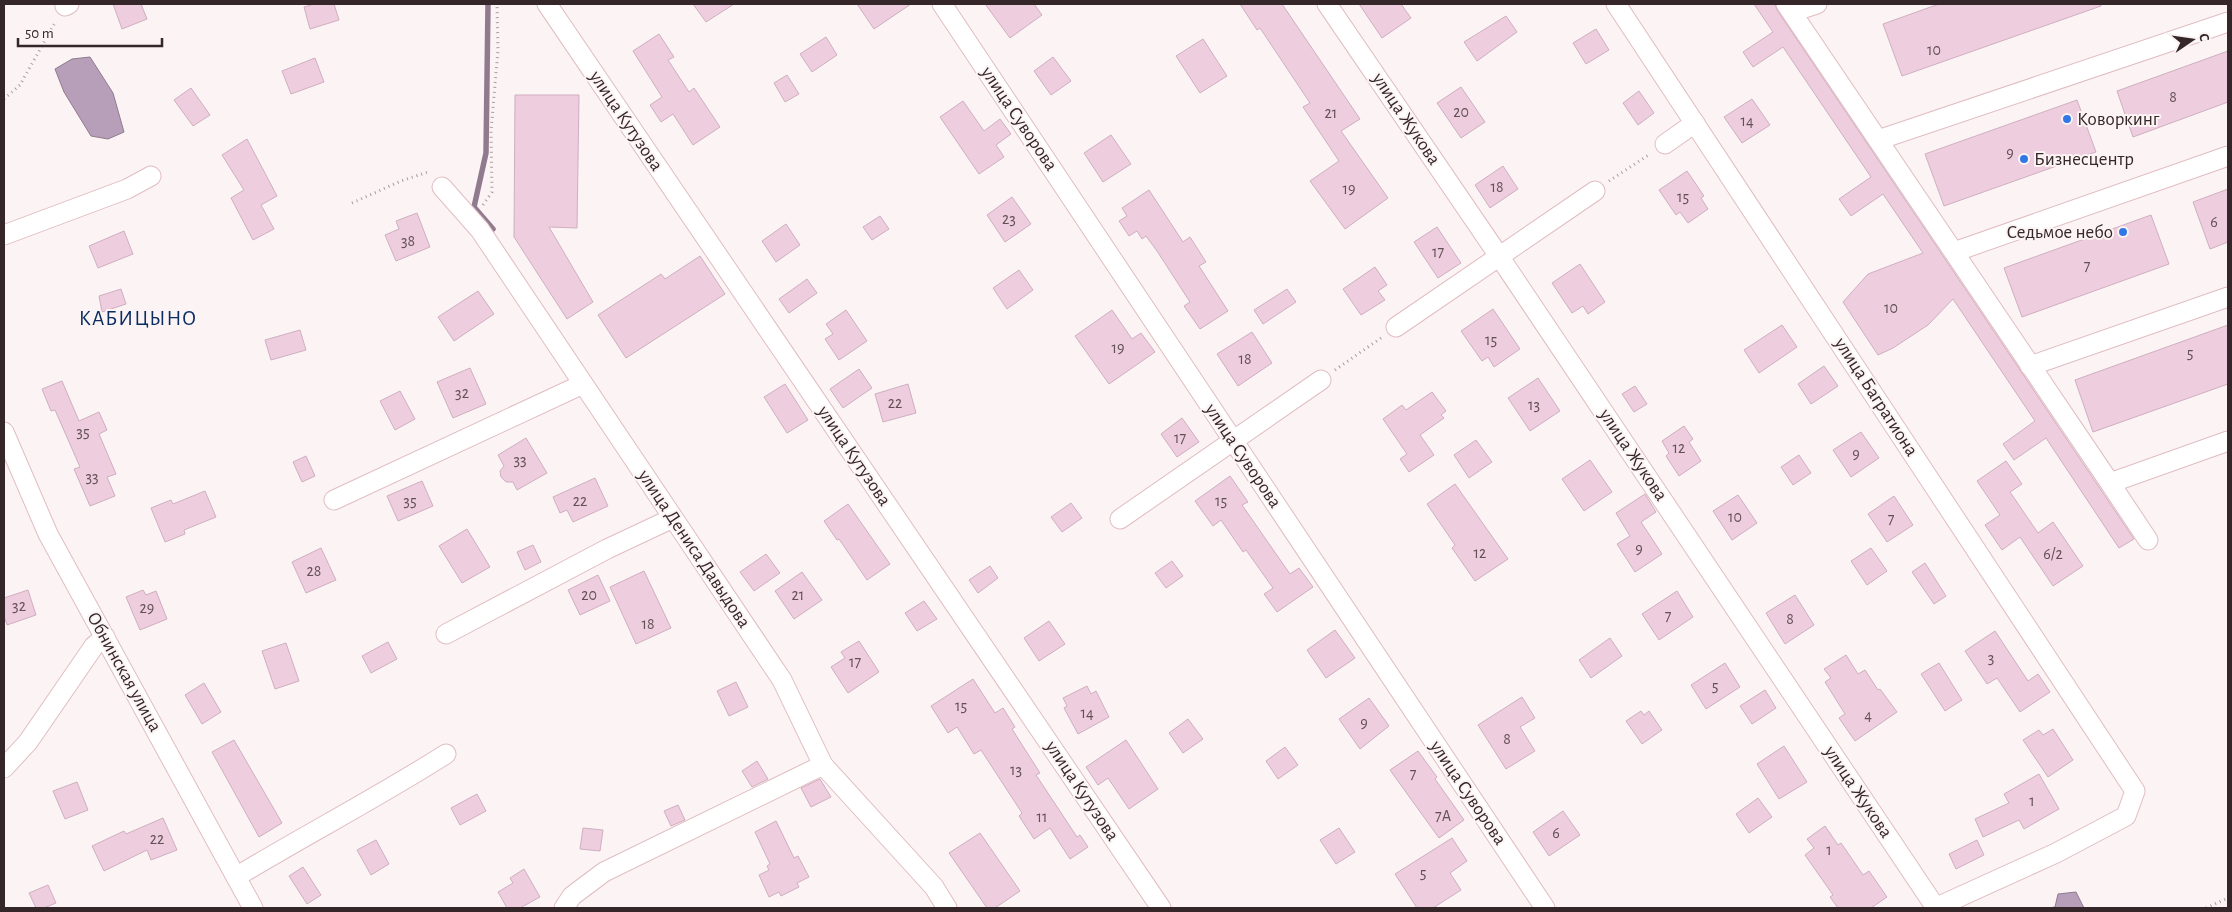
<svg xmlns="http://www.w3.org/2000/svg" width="2232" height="912" font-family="'Alegreya Sans',sans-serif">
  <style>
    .water { fill: #b79fb9; stroke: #907b8e }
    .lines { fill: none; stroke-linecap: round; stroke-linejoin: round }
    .stream { stroke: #907b8e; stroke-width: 5.5 }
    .building { fill: #eecdde; stroke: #cfafbf }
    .minor-casing { stroke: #e1bdc2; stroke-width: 21 }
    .path { stroke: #a89ea0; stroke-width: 3; stroke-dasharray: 1 4; stroke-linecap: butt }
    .minor { stroke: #fff; stroke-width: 19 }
    .poi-dot { fill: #3178e5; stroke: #fbf3f4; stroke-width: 2 }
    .labels { text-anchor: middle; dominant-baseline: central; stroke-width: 4; stroke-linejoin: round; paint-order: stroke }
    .number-label { font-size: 16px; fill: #625056 }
    .street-label { font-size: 19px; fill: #342629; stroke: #fbf3f4 }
    .poi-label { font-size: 19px; fill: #342629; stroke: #fbf3f4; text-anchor: start }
    .quarter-label { font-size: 21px; letter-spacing: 1px; fill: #0a2c60; stroke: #fbf3f4 }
  </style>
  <rect width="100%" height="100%" fill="#fbf3f4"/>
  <g class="water">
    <polygon points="90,57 113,93 124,132 108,139 91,136 64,92 55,69 72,59"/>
    <polygon points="2076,892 2084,908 2049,908 2055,907 2058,894"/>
  </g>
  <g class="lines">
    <polyline class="stream" points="488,4 486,153 474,207 493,229"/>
  </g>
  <g class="building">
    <polygon points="113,4 141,4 147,19 122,29"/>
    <polygon points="314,4 334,4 339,20 310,29 304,7"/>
    <polygon points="693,4 734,4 706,22"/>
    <polygon points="857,4 911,4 874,29"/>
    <polygon points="985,4 1034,4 1042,15 1010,38"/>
    <polygon points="1240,4 1282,4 1360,119 1341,131 1388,198 1345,229 1310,181 1339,161 1303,107 1310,103 1260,28 1257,30"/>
    <polygon points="1359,4 1401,4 1411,18 1382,38"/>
    <polygon points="1754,4 1775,4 1777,10 2134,539 2119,548 2046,438 2014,460 2003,444 2035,421 1953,299 1928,325 1893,348 1878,355 1843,302 1868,274 1923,253 1883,194 1851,216 1839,199 1871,177 1783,47 1753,67 1743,52 1773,32"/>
    <polygon points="1939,4 2101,4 2101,6 1902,76 1883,24"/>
    <polygon points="1506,16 1517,32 1477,61 1464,42"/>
    <polygon points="1596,29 1609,50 1586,64 1573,43"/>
    <polygon points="659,34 674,57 668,60 689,92 694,88 720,127 693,145 673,114 661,122 650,105 662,97 633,51"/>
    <polygon points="826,37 837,55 812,72 800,54"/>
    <polygon points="1203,39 1227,76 1200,93 1176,56"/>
    <polygon points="2228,51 2228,102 2133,137 2117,91"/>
    <polygon points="1053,57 1071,81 1051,95 1034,71"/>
    <polygon points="315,58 324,82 291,94 282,71"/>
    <polygon points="787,75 799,94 785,102 774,83"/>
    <polygon points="1461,87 1485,122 1461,138 1437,103"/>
    <polygon points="191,88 210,115 193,126 174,100"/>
    <polygon points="1639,91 1654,113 1638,125 1623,103"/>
    <polygon points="515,95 579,95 577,228 549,227 593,302 567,319 514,237"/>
    <polygon points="1752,99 1770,125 1742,143 1724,117"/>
    <polygon points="2077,100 2096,152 1944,206 1925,154"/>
    <polygon points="963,101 984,131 1000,119 1011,134 996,145 1004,157 979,174 940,117"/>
    <polygon points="1111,135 1131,164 1103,182 1084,153"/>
    <polygon points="247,139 277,196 261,205 274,229 253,240 231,198 244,190 222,155"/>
    <polygon points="1503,166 1518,189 1490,208 1475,185"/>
    <polygon points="1687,171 1704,196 1701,198 1708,209 1688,223 1680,212 1676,215 1659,190"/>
    <polygon points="2228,189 2228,242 2210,249 2193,202"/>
    <polygon points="1149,190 1183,242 1190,237 1206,262 1199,266 1228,311 1200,329 1184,306 1190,302 1157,251 1146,236 1142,239 1137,231 1129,236 1119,221 1127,216 1122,208"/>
    <polygon points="1012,197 1031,224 1005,242 987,215"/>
    <polygon points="417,213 430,247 396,261 385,235 399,229 396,221"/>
    <polygon points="2151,215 2169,264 2022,317 2004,268"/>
    <polygon points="880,216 889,229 872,240 863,227"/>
    <polygon points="786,224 800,245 776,262 762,241"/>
    <polygon points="1437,227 1461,263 1438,278 1414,242"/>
    <polygon points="124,231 133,254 98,268 89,246"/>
    <polygon points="700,256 725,294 626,358 598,315 661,274 665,279"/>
    <polygon points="1580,264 1605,302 1588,314 1583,306 1572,313 1552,283"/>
    <polygon points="1375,267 1387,285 1378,291 1385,300 1361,315 1343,289"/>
    <polygon points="1019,270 1033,290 1007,309 993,288"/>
    <polygon points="807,279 817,293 789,313 779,299"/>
    <polygon points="121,289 126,304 102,312 99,296"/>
    <polygon points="1287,289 1296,302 1263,324 1254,310"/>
    <polygon points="478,291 494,314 454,341 438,317"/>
    <polygon points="1493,309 1520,349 1494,367 1488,357 1482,361 1461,331"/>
    <polygon points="846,310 867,341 839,360 825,339 833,334 826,324"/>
    <polygon points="1112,310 1132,339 1141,333 1155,352 1109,384 1075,336"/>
    <polygon points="1782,325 1797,347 1759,373 1744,350"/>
    <polygon points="2228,325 2228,384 2093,432 2075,380"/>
    <polygon points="300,330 306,350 271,360 265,340"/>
    <polygon points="1252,332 1272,363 1238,386 1217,354"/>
    <polygon points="1824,366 1838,386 1811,404 1798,384"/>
    <polygon points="470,368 486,404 453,418 437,382"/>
    <polygon points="859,369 872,388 843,408 830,389"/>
    <polygon points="1538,378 1560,411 1530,431 1508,398"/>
    <polygon points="62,381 79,421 99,412 107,430 99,434 116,474 107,477 115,496 90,506 74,469 80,467 55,410 51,411 42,389"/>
    <polygon points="785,384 808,420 787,433 764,397"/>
    <polygon points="908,384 916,413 883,422 875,394"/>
    <polygon points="1635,386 1647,404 1634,412 1622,394"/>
    <polygon points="400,391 415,419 395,430 380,401"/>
    <polygon points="1432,392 1446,411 1441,415 1444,418 1420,435 1434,455 1409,472 1400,459 1407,454 1383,419 1402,405 1406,410"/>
    <polygon points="1182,418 1199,442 1177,457 1161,434"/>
    <polygon points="1684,426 1693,439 1689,442 1701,461 1679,476 1666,456 1669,453 1662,441"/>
    <polygon points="1861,432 1879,458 1851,477 1833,450"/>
    <polygon points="526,438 547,473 517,490 513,482 506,482 501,477 500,471 504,466 498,455"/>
    <polygon points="1476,440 1492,462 1469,478 1454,455"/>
    <polygon points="1799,455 1811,473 1793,485 1781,467"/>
    <polygon points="306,456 315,476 302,482 293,462"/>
    <polygon points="1590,460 1612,492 1584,511 1562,479"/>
    <polygon points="2006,461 2022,484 2010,492 2038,533 2053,522 2083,566 2053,586 2020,537 2002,550 1985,525 2000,515 1977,481"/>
    <polygon points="1230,476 1248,502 1242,505 1290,574 1299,568 1313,587 1277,612 1264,594 1273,588 1246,550 1243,552 1221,520 1213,526 1195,501"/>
    <polygon points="595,478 608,506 573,522 567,510 560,513 553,497"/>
    <polygon points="422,481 433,506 398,521 387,496"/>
    <polygon points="1455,484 1508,559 1475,581 1452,548 1455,545 1427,504"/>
    <polygon points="205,491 216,517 184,530 185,534 165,542 151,508 171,500 173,504"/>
    <polygon points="1645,494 1656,512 1641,522 1662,554 1635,572 1617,544 1630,536 1616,513"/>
    <polygon points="1738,495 1757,523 1732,540 1713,511"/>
    <polygon points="1894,496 1913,525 1887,542 1868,514"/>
    <polygon points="1071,503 1082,518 1062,532 1051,517"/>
    <polygon points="848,504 890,564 867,580 839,539 837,540 824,521"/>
    <polygon points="467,529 490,567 462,583 439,546"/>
    <polygon points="533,545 541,562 525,570 517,552"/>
    <polygon points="321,548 336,580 306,593 292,562"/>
    <polygon points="1871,548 1887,571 1867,585 1851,561"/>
    <polygon points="766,554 780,573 754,591 740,572"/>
    <polygon points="1172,561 1183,576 1166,588 1155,573"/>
    <polygon points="1925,563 1946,596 1934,604 1912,572"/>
    <polygon points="990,566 998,578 978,593 969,580"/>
    <polygon points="644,571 671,628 636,644 610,587"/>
    <polygon points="802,572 822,600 794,619 775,591"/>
    <polygon points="598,575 610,601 580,615 568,590"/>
    <polygon points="28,590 36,615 7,625 4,616 4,598"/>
    <polygon points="143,590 146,595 156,591 167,619 140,630 126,597"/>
    <polygon points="1677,591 1693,617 1659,640 1642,614"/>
    <polygon points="1795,595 1814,625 1785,644 1766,613"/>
    <polygon points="924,601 937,619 917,631 905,613"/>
    <polygon points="1049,621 1065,644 1039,661 1024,638"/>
    <polygon points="1335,630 1355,658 1326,678 1307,650"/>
    <polygon points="1995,631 2028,681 2038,674 2050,692 2020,712 1997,678 1987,684 1965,651"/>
    <polygon points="1610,638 1622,656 1591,678 1579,660"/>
    <polygon points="859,641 879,672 848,693 831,667 845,658 841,652"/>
    <polygon points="388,642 397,659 371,673 362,656"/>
    <polygon points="286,643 299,681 275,689 262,651"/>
    <polygon points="1846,655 1858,674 1865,670 1878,690 1880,689 1897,712 1855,741 1839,718 1845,714 1825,682 1831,678 1824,669"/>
    <polygon points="1725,663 1740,687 1706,709 1691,685"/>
    <polygon points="1939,663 1962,700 1945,711 1921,674"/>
    <polygon points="973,679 995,713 1003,708 1015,727 1012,729 1040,773 1036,775 1077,837 1080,835 1088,847 1070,859 1050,828 1034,839 1019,816 1022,813 981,750 974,754 957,727 948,733 931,706"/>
    <polygon points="736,682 748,707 729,716 717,691"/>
    <polygon points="204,683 221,712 202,724 185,695"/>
    <polygon points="1087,686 1091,694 1096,691 1109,717 1078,734 1064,708 1067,706 1063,698"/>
    <polygon points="1765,690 1776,708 1752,724 1740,706"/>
    <polygon points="1522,697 1535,718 1520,727 1535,751 1506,769 1478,725"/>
    <polygon points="1369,698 1389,726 1360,749 1339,719"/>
    <polygon points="1641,711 1644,715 1649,711 1662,730 1642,744 1626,721"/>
    <polygon points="1188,719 1203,739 1183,753 1169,733"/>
    <polygon points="2053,729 2073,760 2048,777 2023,740 2039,730 2043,735"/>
    <polygon points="234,740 282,823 259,837 212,752"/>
    <polygon points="1126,740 1158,789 1129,809 1108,778 1098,785 1086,767"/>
    <polygon points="1784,746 1807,782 1779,799 1757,764"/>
    <polygon points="1285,747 1298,765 1278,779 1266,761"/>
    <polygon points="1418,751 1437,777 1435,779 1464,820 1439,838 1390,770"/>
    <polygon points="757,761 768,779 752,787 742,771"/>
    <polygon points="2039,774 2059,809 2024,829 2019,820 1983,837 1975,819 2009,803 2004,794"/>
    <polygon points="820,779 831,797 811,807 801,788"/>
    <polygon points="77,782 88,810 65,819 53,791"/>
    <polygon points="477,794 486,811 460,825 451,808"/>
    <polygon points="1758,798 1772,817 1749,833 1736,814"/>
    <polygon points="678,805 685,820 671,826 664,811"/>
    <polygon points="1563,811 1580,835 1549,856 1533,832"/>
    <polygon points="163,818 177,850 151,860 147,850 104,871 92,846 124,831 126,834"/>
    <polygon points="776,821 794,858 798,856 809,877 797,883 799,887 781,896 779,892 769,897 759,875 769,870 767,866 770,864 755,832"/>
    <polygon points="1825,826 1838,845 1841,843 1863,875 1869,871 1887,897 1871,908 1838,908 1830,897 1833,895 1805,855 1814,848 1807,839"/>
    <polygon points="583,828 603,830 600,851 580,849"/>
    <polygon points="1339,828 1355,852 1336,864 1320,840"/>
    <polygon points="980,833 1020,891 995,908 987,908 949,853"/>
    <polygon points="1452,838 1467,861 1450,873 1461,890 1433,908 1417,908 1395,874"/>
    <polygon points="376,840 389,864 371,875 357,850"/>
    <polygon points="1977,840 1984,855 1956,869 1949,854"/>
    <polygon points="303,867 321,895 307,904 289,876"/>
    <polygon points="524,869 540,897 520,908 507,908 498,892 513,883 510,878"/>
    <polygon points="48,885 56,903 44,908 36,908 29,893"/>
  </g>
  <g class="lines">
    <defs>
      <g id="minor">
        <polyline points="547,4 1161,908"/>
        <polyline points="942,4 1545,908"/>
        <polyline points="1327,4 1499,256 1936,908"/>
        <polyline points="1616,4 2135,791 2126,816 2056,853 1935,908"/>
        <polyline points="1786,4 2110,483 2228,441"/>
        <polyline points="65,6 69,4"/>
        <polyline points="1792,12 1817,4"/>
        <polyline points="1878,140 2228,22"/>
        <polyline points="1665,144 1695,123"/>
        <polyline points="442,187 480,230 782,680 823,765 934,887 947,908"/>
        <polyline points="4,235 127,189 151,176"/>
        <polyline points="1954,252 2228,156"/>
        <polyline points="1396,327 1595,191"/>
        <polyline points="2030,366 2228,297"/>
        <polyline points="4,432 48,534 253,908"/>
        <polyline points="2110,483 2148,540"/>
        <polyline points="334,500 583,384"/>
        <polyline points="1120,519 1321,380"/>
        <polyline points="446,634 607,549 673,518"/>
        <polyline points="4,768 28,742 94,646 105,637"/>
        <path d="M236,877C305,835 377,798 446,754"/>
        <polyline points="564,908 572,896 604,872 823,765"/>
      </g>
    </defs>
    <use href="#minor" class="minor-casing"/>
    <g class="path">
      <polyline points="4,99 20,85 56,21"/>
      <polyline points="1609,181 1650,154"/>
      <polyline points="352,203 401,181 428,172 430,174"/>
      <polyline points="483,205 492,192 491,131 498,50 497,4"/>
      <polyline points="1335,370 1381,338"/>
      <polyline points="2206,908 2228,898"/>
    </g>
    <use href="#minor" class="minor"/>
  </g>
  <g class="poi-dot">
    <circle cx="2067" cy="119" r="5"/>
    <circle cx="2024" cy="159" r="5"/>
    <circle cx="2123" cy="232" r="5"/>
  </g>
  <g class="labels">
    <g class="number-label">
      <text x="1934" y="50">10</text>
      <text x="2173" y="97">8</text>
      <text x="1461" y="112">20</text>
      <text x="1331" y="113">21</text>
      <text x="1747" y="121">14</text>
      <text x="2010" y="153">9</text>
      <text x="1497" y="187">18</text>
      <text x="1349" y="189">19</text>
      <text x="1683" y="197">15</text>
      <text x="1009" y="219">23</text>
      <text x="2214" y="222">6</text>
      <text x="408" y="241">38</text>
      <text x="1438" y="252">17</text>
      <text x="2087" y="266">7</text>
      <text x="1891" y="308">10</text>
      <text x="1491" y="340">15</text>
      <text x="1118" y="348">19</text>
      <text x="2190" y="353">5</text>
      <text x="1245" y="359">18</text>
      <text x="462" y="393">32</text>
      <text x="895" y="403">22</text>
      <text x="1534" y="405">13</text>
      <text x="83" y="432">35</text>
      <text x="1180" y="438">17</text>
      <text x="1679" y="448">12</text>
      <text x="1856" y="454">9</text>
      <text x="520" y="460">33</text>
      <text x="92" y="477">33</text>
      <text x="410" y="501">35</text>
      <text x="580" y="501">22</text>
      <text x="1221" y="501">15</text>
      <text x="1735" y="517">10</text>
      <text x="1891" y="519">7</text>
      <text x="1639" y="549">9</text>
      <text x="1480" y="553">12</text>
      <text x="2053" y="554">6/2</text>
      <text x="314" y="571">28</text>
      <text x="589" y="595">20</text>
      <text x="798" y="595">21</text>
      <text x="19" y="606">32</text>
      <text x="147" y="608">29</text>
      <text x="1668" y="616">7</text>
      <text x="1790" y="619">8</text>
      <text x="648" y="624">18</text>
      <text x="1991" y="658">3</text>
      <text x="855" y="662">17</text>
      <text x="1715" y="686">5</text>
      <text x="961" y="706">15</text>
      <text x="1087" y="713">14</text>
      <text x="1868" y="715">4</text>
      <text x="1364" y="723">9</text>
      <text x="1507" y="739">8</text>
      <text x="1016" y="770">13</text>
      <text x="1413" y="774">7</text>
      <text x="2032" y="801">1</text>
      <text x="1443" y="816">7А</text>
      <text x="1042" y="817">11</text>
      <text x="1556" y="833">6</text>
      <text x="157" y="839">22</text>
      <text x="1829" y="850">1</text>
      <text x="1423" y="873">5</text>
    </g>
    <g class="street-label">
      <text transform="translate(1019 119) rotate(56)">улица Суворова</text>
      <text transform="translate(1406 119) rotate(56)">улица Жукова</text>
      <text transform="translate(626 121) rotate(56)">улица Кутузова</text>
      <text transform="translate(1876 397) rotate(57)">улица Багратиона</text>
      <text transform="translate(1633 455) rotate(56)">улица Жукова</text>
      <text transform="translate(854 456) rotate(56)">улица Кутузова</text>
      <text transform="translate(1243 456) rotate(56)">улица Суворова</text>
      <text transform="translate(694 549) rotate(56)">улица Дениса Давыдова</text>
      <text transform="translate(124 672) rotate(61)">Обнинская улица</text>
      <text transform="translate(1082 791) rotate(56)">улица Кутузова</text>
      <text transform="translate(1858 792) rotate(56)">улица Жукова</text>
      <text transform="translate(1468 793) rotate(56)">улица Суворова</text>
    </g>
    <g class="poi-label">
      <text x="2077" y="119">Коворкинг</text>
      <text x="2034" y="159">Бизнесцентр</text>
      <text x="2113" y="232" text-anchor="end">Седьмое небо</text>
    </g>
    <g class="quarter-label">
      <text x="138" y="318">КАБИЦЫНО</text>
    </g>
  </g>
  <rect width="2232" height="912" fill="none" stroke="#342629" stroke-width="10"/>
  <g transform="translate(2192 40) rotate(77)" stroke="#fbf3f4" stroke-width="4" paint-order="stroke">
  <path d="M0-4L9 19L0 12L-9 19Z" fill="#342629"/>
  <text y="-8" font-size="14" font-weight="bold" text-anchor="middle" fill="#342629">С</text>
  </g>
  <path d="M18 38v8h144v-8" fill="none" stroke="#342629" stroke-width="2.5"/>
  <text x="25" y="38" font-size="15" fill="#342629" stroke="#fbf3f4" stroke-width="4" paint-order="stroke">50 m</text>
</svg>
